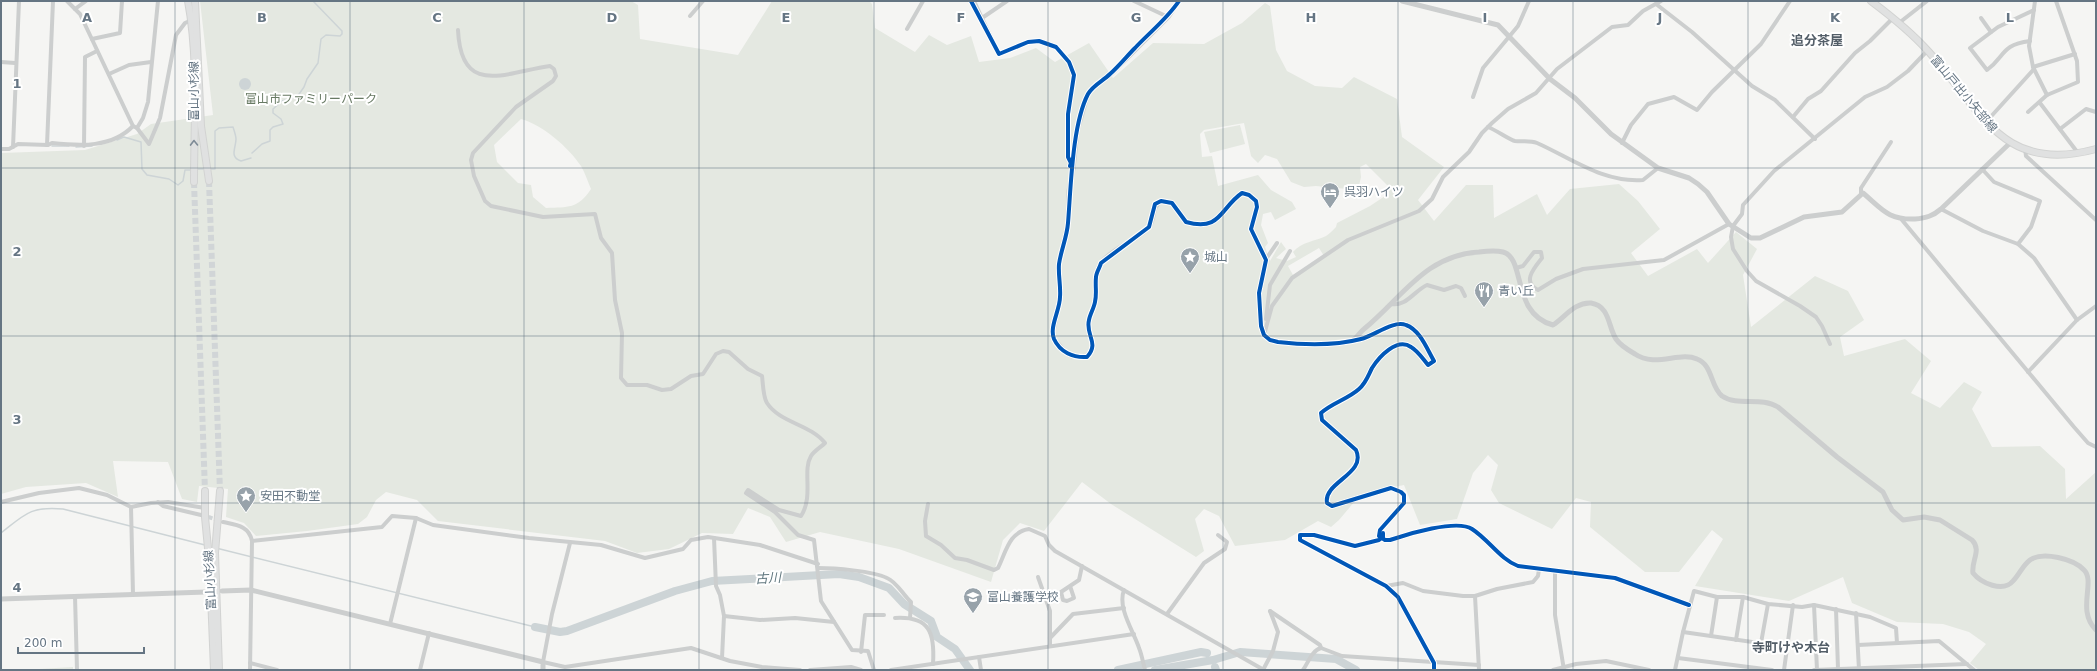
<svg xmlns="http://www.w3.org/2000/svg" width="2097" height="671" font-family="'DejaVu Sans','Noto Sans JP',sans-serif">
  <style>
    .green { fill: #e4e8e1; fill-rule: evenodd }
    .water { fill: #cdd4d6 }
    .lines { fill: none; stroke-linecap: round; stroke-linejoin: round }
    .stream { stroke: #cdd4d6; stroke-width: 1.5 }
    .river { stroke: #cdd4d6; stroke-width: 8 }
    .minor-tunnel { stroke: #d1d5d7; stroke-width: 4; stroke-dasharray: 4 2; stroke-linecap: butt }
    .primary-tunnel { stroke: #d1d5d7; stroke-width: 6; stroke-dasharray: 6 3; stroke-linecap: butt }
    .primary-casing { stroke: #d2d3d2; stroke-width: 8 }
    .minor { stroke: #cccece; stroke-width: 4 }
    .tertiary { stroke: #cccece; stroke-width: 5 }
    .primary { stroke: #e0e1e1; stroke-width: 6 }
    .cycleway-casing { stroke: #fff; stroke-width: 6 }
    .cycleway { stroke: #0057b8; stroke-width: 4 }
    .oneway { stroke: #7e8b96 }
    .grid { fill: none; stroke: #657583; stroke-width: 1; stroke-opacity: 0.55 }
    .labels { text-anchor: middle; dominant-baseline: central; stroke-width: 4; stroke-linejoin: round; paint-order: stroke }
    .street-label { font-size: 12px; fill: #657583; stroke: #fff }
    .park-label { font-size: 12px; fill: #687a64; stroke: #fff }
    .poi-label { font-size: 12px; fill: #657583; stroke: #fff; text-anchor: start }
    .neighbourhood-label { font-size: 13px; font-weight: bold; fill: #535e68; stroke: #fff }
    .water-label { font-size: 13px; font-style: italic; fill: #61777f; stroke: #fff }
    .grid-label { font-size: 13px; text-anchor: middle; font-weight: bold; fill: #657583; stroke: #fff; stroke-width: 4; stroke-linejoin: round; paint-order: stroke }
  </style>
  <rect width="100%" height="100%" fill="#f5f5f3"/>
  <g class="green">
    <path d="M200,1H631L638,5L640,39L738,55L772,1H869L872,4L875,28L915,52L929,35L947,45L971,36L979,62L1010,58L1036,48L1055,62L1089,43L1113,78L1153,43L1204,44L1242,23L1265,3L1270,6L1276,50L1287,71L1315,86L1342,88L1354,77L1397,99L1402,137L1444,167L1418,200L1434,221L1466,185H1493L1494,218L1537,194L1547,215L1570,189L1619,184L1638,201L1660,229L1631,253L1648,276L1697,249L1708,263L1736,232L1757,249L1743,275L1751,327L1815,276L1848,291L1864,320L1840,337L1844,356L1905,339L1931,361L1911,393L1940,408L1964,382L1982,392L1972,409L1992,447L2040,446L2065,469L2066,499L2096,472V670H1979L1970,663L1986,644L1969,632L1943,624L1897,622L1852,603L1843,577L1789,601L1695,586L1723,539L1712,530L1679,572H1645L1590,527L1591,502L1576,498L1552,529L1499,503L1491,490L1498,465L1488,455L1473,473L1457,519L1420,525L1404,485L1361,494L1339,520L1331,527L1318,521L1285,540L1235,546L1219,516L1204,509L1195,519L1204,551L1196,557L1111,504L1082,482L1044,531L1020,523L1003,540L991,582L899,549L820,532L786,542L770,517L748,508L733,534L702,533L669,549L637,553L605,541L438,521L417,500L386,492L376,500L367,517L358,524L307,531L256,536L244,523L226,517L228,489L199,486L197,502L182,499L168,462L113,461L118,497L86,483L26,487L1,494V153L85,150L137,134L151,124L213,115ZM521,119C543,125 568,147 581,166C585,173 588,182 591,189C578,209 568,207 546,208L533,197L531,185L518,183L497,162L494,145ZM1244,123L1251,156L1258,163L1265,155L1277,159L1291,182L1304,187L1316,186L1358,190L1361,177L1360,167L1366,164L1388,186L1385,196L1370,206L1337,223L1336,227C1333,230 1329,234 1326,236C1316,241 1301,242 1293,252L1296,257L1287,261L1276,258L1286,249L1281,242L1270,261L1265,247L1268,243L1261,225L1263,214L1271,212L1275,220L1296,209L1292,202L1271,190L1258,175L1218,186L1212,156L1202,157L1200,134L1204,130ZM1319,248L1324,256L1293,275L1288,266Z"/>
    <polygon points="1240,125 1245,144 1210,153 1204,132"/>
    <polygon points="73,667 73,670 22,670"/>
  </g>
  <circle class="water" cx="245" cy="84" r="6"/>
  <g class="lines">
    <g class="stream">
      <polyline points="117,140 124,137 141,142 142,169 147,175 169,179 178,185 183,181 185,170 191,170"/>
      <polyline points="52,146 69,146"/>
      <polyline points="76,147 92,146"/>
      <polyline points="252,153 262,144 270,141 270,130 273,127 283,124 281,119 273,113 273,109 282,101 297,97 304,87 307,79 318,63 321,39 326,35 340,36 342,34 342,31 313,1"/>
      <polyline points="195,169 205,169"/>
      <path d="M209,169H215V131L219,128L233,127C234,130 236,136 236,139C236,148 229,157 241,161L251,158"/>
      <path d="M1,533C25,514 31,506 63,509L205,545"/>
      <polyline points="216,548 535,627"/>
    </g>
    <g class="river">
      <polyline points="535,627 560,632 567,631 675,591 712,581 839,574 859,577 889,588 904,604 931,621 937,637 955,649 970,670"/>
      <polyline points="1215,667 1216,670"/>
      <polyline points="1118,670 1201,652 1207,653"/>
      <polyline points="1155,670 1213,660 1240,652 1336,659 1356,670"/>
    </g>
    <polyline class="minor-tunnel" points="203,515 220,521"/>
    <g class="primary-tunnel">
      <polyline points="209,181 220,491"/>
      <polyline points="194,182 205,491"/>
    </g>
    <defs>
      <g id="primary">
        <path d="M188,1C199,60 194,122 194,182"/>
        <polyline points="195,1 201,126 209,181"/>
        <path d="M1871,1C1891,16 1911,32 1928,51C1981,109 2001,175 2096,149"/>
        <polyline points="205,491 205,517 210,569 214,670"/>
        <polyline points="219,670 215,553 220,491"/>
      </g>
    </defs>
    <use href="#primary" class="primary-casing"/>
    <g class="minor">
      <polyline points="67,1 80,14 133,126 137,128 149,144 160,118 176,35 185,23 192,20"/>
      <polyline points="974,1 997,50 1001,54"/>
      <polyline points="1134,1 1168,17"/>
      <polyline points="2035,1 2029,46 2033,67 2047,95"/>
      <polyline points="1656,4 1692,32 1752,86 1775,100 1815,139"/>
      <polyline points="75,9 86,1"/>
      <polyline points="690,16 703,1"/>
      <polyline points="982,18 1007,1"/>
      <polyline points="1981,18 1991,32"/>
      <polyline points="1899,23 1927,1"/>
      <polyline points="907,29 923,1"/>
      <path d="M458,30C461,98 506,72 550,66L554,69L556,76L553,81L516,107L473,153L471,160L474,176L485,201L491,206L543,217L595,214L601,238L612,253L615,300L622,333L621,378L627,385H647L662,390L671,389L691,376L703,374L716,354L723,351L729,352L748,369L762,376C763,383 763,397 767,403C780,423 810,424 825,443C821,447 814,451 811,456C802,471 814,496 801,516L779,510L748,490L746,493L775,512L798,535L814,540L821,601L852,650L868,651L874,670"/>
      <polyline points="92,39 120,33 122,1"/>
      <path d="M2030,41C2000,45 2006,56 1987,70L1970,48L1998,27L2034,10"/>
      <polyline points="1,62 15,63"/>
      <polyline points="2033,67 2075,54"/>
      <polyline points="109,74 129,65 151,62"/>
      <polyline points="1473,97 1483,68 1518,26 1529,1"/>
      <polyline points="2040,103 2078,153"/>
      <polyline points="2028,112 2047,95 2078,82 2077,61 2056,1"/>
      <polyline points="1793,117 1808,99 1821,91 1855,53 1870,41 1893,18"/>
      <polyline points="1986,122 2034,69"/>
      <path d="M1488,127C1496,130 1510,140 1515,141C1522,142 1530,140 1537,143C1571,158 1603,183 1643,180L1658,168"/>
      <polyline points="137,128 143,118 148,102 158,1"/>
      <polyline points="2060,129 2086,109 2096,112"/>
      <polyline points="1622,143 1631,125 1648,104 1674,97 1697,110 1712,92 1761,44 1790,1"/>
      <polyline points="47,145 53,1"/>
      <polyline points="84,146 85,57 97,51"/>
      <polyline points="13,147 19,1"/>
      <path d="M1,149H9L18,144L48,145L52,143C80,146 112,148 133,126"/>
      <polyline points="2025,149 2026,156 2096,220"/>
      <polyline points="1982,169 1994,182 2040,201 2031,227 2018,244"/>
      <polyline points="1861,194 1861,188 1891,142"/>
      <polyline points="1941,209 1983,231 2018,244 2034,258 2077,320"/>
      <polyline points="1902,220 2074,427 2088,443 2096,447"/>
      <polyline points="1266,259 1277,243"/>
      <path d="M1516,268L1523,266L1534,252H1541L1542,258C1535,267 1521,282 1538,290L1556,279L1583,269L1664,260L1729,224"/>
      <path d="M1391,304C1406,307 1414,291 1427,285L1444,290L1456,286L1461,288L1465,296"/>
      <polyline points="1266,319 1270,285 1290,251"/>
      <polyline points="1264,335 1272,306 1292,278 1348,240 1419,211 1432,199 1443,177 1469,152 1482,133 1492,123 1508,109 1536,93 1557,69 1612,27 1628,25 1643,11 1661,1"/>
      <path d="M1353,340C1373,338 1400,313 1416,332C1423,340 1428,351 1434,361L1428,365C1423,359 1418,351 1411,347C1397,337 1379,357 1372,368C1368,376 1366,383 1359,389C1348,399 1332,403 1321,413L1322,420L1356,450C1365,469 1336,481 1328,495L1326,499L1329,505L1339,504L1391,488L1401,492L1404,495V503L1380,530L1379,536L1385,540H1390C1407,534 1457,519 1472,529C1489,540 1500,559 1518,566L1615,578L1689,605"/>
      <polyline points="1830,344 1822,326 1816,317 1800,306 1756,281 1747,271 1733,249 1731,237 1733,226 1742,214 1743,205 1774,171 1865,97 1887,87 1908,71 1928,50"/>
      <polyline points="2028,372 2077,320 2096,306"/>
      <polyline points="1,502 39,493 79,488 107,495 131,507 151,503 168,502 205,508"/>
      <polyline points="158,502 163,506 201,515"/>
      <path d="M928,504L925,521L926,536L941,545L955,558L967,560L994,570L998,568C1006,552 1009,532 1029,529L1045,536L1049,545L1055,551L1264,670"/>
      <polyline points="131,507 133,594"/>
      <path d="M223,522C237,525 249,526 252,541L250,670"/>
      <polyline points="714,538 716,586 720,595 724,616 722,658"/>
      <polyline points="252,541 382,527 392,516 416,518 433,525 529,538 601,545 645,558 683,549 691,540 708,537 760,545 818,564"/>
      <polyline points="570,543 552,614 543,662 565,667 691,648 730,661 762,667 800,670"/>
      <path d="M818,568C834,568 873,571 887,578C897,582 903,595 911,602L910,618"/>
      <polyline points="1555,570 1555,615 1564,670"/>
      <polyline points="1038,577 1050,611 1050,646"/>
      <polyline points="1070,586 1074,598 1067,601 1063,600 1061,592 1079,580 1082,566"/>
      <polyline points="1386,586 1403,583 1423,591 1463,596 1475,596 1497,589 1533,582 1538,576 1539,569"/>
      <path d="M1124,590C1117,608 1134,632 1139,648C1142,655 1143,663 1145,670"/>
      <polyline points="75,596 77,670"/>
      <polyline points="1475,596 1479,670"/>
      <polyline points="1814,605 1817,670"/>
      <polyline points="1836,609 1838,669"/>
      <polyline points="1270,611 1320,645 1321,648 1342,656 1479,665"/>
      <polyline points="1856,613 1859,670"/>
      <polyline points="1167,614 1204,563 1225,549 1227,542 1218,535"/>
      <polyline points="724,616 760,620 795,618 834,622"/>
      <path d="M895,618C930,616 935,633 933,664"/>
      <polyline points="390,624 416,518"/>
      <polyline points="1683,632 1787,647"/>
      <polyline points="1711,636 1717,597"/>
      <polyline points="1050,638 1073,614 1124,608"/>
      <polyline points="1736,640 1743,597"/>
      <polyline points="1761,643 1768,604"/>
      <polyline points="1858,645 1939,641 1974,670"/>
      <polyline points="861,652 865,615 884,615"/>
      <polyline points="979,657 981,670"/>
      <polyline points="1678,658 1772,670"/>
      <polyline points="250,663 277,670"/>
      <polyline points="420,670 429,633"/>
      <polyline points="810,670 851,667 861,670"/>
      <polyline points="891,670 1134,634"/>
      <polyline points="1263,670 1273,651 1278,632 1270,611"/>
      <path d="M1303,670C1308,663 1312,650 1321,648"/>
      <polyline points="1553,670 1576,664 1606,661 1649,670"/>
      <polyline points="1675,670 1683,632 1694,591 1717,597 1743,597 1768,604 1802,607 1814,605 1870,617 1896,628 1897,643"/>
      <polyline points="1784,670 1793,605"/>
      <polyline points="1814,670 1967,664"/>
    </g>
    <g class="tertiary">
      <path d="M1179,1L1168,17L1111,74L1092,88L1087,96L1077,131L1073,169L1069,191L1068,224L1059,263L1060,298L1053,331L1054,339L1065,352L1072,356L1087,357C1100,343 1085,336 1089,320C1090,314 1094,308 1095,302C1098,289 1093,275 1101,263C1111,249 1136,241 1148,228C1156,219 1150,208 1161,201L1172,203L1186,222C1221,232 1220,208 1242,193L1249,195L1256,201L1257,207L1251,229L1266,260L1259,293L1261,326L1264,335L1270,340L1278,342C1293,344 1342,347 1353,340C1357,338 1360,332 1364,329C1402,298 1425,255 1479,252C1487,251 1495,250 1503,252C1526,258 1511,314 1553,325C1565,317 1575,302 1591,303C1610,306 1608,327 1616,339C1620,345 1628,350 1635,354C1655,368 1680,351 1697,359C1713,365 1710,386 1722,396C1738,407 1761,396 1778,407L1837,457L1883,492L1892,510L1903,520L1924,517L1940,520L1972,540C1982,550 1971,561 1973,573C1981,583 2003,593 2013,581C2019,575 2023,565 2030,560C2043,551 2074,559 2084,570C2096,582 2076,610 2096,630"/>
      <path d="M1402,1L1498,25L1550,79L1575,98L1611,134L1658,168L1689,178L1698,184L1707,192L1729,224L1751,238H1760L1804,217L1842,212L1863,193C1882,209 1888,220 1915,219C1926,218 1933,216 1941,209L2010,143"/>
      <polyline points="222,591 251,590 543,662 543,670"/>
      <polyline points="1,599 206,592"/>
    </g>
    <use href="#primary" class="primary"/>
    <defs>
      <g id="cycleway">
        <polyline points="971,1 999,54 1028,42 1039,41 1056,47 1069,62 1074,75 1068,114 1068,157 1071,163 1070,166"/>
        <path d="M1179,1C1167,19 1150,32 1135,48C1127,56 1119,66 1110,74C1103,81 1093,85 1088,94C1072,125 1071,187 1068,223C1067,237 1061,250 1059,264C1058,275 1061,286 1060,297C1060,310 1049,327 1054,339C1060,352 1073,358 1087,357C1100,343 1085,335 1089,320C1090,314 1094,308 1095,302C1097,294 1095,286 1096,277C1096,273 1100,267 1101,263L1149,227L1155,204L1161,201L1172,203L1186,222C1221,232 1220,208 1242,193L1249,195L1256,201L1257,207L1251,229L1266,260L1259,293L1261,326L1264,335L1270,340L1278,342C1304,345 1334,346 1361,339C1374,336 1393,320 1406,325C1420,330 1427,349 1434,361L1428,365C1423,359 1418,351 1411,347C1397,337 1379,357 1372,368C1368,376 1366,383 1359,389C1348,399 1332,403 1321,413L1322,420L1356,450C1367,474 1323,482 1327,503L1332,506L1391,488L1401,492L1404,495V503L1380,530L1379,536L1385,540H1390C1407,534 1457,519 1472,529C1489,540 1500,559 1518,566L1615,578L1689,605"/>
        <polyline points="1383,533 1383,537 1379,540 1355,546 1314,535 1300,535 1300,540 1386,586 1398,597 1434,663 1434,670"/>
      </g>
    </defs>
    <use href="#cycleway" class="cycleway-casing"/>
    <use href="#cycleway" class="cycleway"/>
  </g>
  <defs><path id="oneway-chevron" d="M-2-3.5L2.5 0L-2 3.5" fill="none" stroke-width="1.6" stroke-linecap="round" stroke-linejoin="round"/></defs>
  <use class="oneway" href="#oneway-chevron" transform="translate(194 143) rotate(-91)"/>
  <path class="grid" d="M175,1V670M350,1V670M524,1V670M699,1V670M874,1V670M1048,1V670M1223,1V670M1398,1V670M1573,1V670M1748,1V670M1922,1V670M1,168H2096M1,336H2096M1,503H2096"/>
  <defs>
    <symbol id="hotel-pin" viewBox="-11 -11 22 30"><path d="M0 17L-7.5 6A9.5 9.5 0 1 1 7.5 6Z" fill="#97a2aa" stroke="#fff"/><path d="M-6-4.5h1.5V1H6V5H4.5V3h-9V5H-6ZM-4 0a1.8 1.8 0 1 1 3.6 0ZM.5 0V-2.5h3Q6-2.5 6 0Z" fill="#fff"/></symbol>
    <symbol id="sight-pin" viewBox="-11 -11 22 30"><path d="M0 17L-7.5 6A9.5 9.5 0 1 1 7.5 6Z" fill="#97a2aa" stroke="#fff"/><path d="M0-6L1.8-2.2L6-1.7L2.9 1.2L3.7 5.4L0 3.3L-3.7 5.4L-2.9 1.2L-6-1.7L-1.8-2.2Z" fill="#fff"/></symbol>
    <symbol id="restaurant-pin" viewBox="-11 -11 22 30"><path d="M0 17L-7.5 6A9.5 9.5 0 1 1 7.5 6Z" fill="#97a2aa" stroke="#fff"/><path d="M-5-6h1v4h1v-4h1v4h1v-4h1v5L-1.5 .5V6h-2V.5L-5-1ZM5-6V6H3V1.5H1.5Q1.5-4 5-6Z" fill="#fff"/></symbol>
    <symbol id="school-pin" viewBox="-11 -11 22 30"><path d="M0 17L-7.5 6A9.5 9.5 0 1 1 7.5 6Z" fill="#97a2aa" stroke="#fff"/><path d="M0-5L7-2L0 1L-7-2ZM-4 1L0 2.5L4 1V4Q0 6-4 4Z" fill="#fff"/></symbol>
  </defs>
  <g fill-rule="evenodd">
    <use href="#hotel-pin" x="1319" y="181" width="22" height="30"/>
    <use href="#sight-pin" x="1179" y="246" width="22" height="30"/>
    <use href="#restaurant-pin" x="1473" y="280" width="22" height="30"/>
    <use href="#sight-pin" x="235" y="485" width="22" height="30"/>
    <use href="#school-pin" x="962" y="586" width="22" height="30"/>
  </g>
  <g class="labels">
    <g class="street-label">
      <text transform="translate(194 91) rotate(-90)">富山小杉線</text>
      <text transform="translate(1964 94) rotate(50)">富山戸出小矢部線</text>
      <text transform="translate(210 580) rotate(-93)">富山小杉線</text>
    </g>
    <g class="park-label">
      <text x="311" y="99">富山市ファミリーパーク</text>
    </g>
    <g class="poi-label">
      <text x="1344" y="192">呉羽ハイツ</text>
      <text x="1204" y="257">城山</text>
      <text x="1498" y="291">青い丘</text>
      <text x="260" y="496">安田不動堂</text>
      <text x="987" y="597">富山養護学校</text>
    </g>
    <g class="neighbourhood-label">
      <text x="1817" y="40">追分茶屋</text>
      <text x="1791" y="647">寺町けや木台</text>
    </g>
    <g class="water-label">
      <text transform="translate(768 578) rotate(-3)">古川</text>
    </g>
  </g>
  <g class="grid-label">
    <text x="87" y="22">A</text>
    <text x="262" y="22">B</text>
    <text x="437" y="22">C</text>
    <text x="612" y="22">D</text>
    <text x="786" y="22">E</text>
    <text x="961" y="22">F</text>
    <text x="1136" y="22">G</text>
    <text x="1311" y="22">H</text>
    <text x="1485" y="22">I</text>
    <text x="1660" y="22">J</text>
    <text x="1835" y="22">K</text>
    <text x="2010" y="22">L</text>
    <text x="17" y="88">1</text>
    <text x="17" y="256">2</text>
    <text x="17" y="424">3</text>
    <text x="17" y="592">4</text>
  </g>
  <rect width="2097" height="671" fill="none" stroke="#657583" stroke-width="4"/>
  <path d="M18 647v6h126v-6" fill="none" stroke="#657583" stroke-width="2"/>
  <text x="24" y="647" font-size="12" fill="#657583" stroke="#ffffff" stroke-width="3" paint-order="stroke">200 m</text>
</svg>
